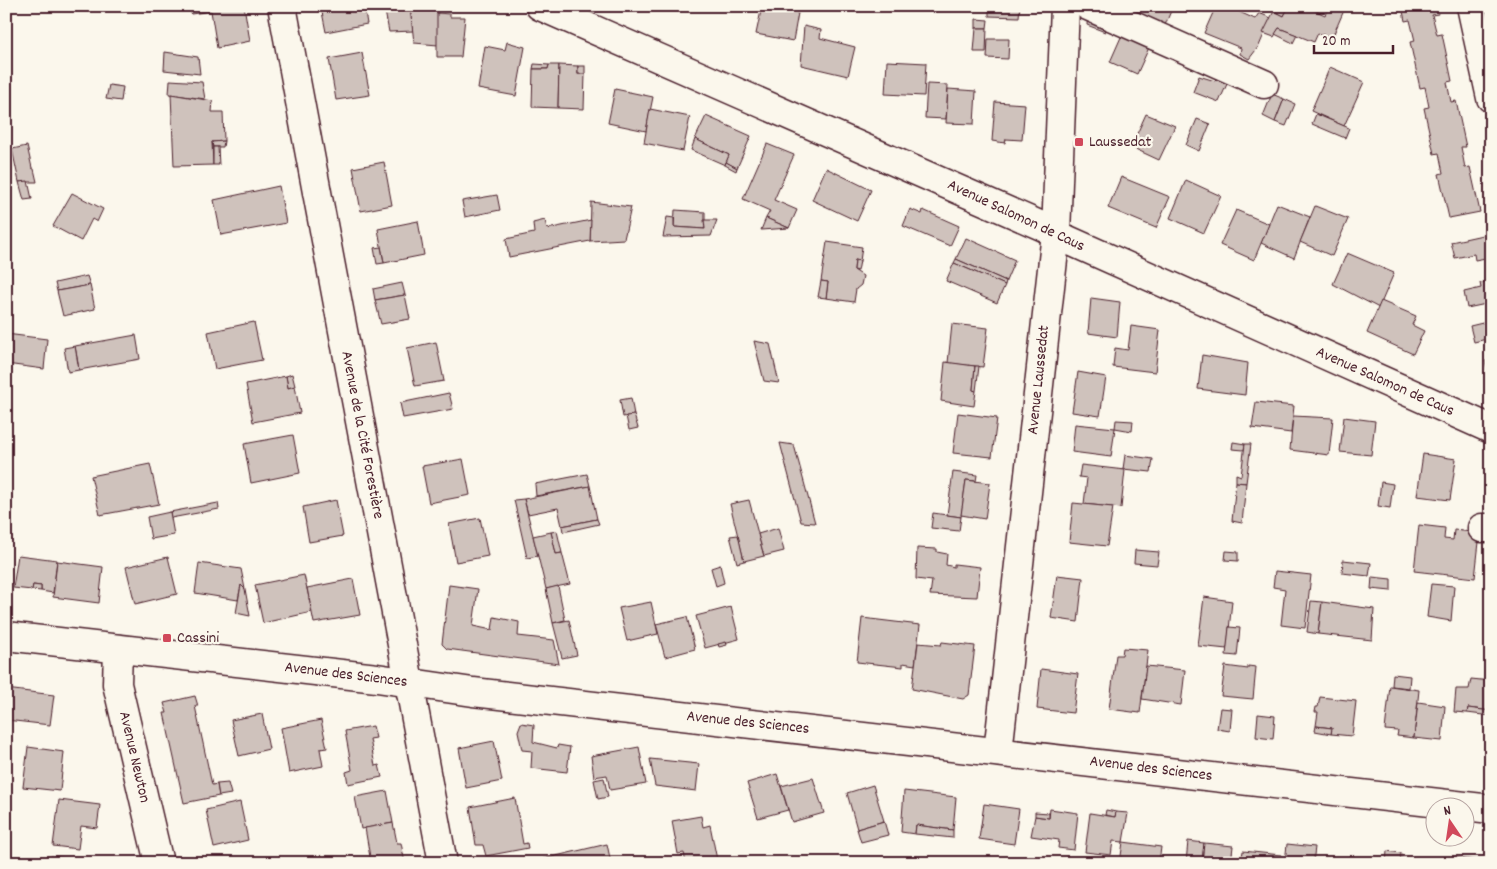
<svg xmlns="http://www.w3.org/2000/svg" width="1497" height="869" font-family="Dekko,sans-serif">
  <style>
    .building { fill: #cfc2bc; stroke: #4a1f2b }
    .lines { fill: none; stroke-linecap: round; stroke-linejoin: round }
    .minor-casing { stroke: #4a1f2b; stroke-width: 31 }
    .minor { stroke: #fbf7ec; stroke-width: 28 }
    .poi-dot { fill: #d1495b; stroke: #fbf7ec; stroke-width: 2 }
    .labels { text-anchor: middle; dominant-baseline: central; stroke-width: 4.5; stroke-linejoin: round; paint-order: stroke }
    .poi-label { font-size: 16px; fill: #4a1f2b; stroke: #fbf7ec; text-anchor: start }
    .street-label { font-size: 16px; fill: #4a1f2b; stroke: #fbf7ec }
  </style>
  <rect width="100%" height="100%" fill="#fbf7ec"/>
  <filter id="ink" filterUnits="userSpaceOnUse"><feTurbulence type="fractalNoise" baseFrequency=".02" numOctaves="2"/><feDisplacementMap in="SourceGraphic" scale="10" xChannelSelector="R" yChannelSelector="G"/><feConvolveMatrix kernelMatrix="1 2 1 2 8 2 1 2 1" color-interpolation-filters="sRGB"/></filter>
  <g filter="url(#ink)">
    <g class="building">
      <polygon points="190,6 244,6 250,41 217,48 211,11 191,14"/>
      <polygon points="321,6 333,6 334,9 322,12"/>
      <polygon points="333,6 364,6 367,24 326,32 322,12 334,9"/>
      <polygon points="384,6 410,6 413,31 389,32"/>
      <polygon points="410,6 438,6 438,45 414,43"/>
      <polygon points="762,6 798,13 793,41 756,34"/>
      <polygon points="989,6 1020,6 1019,17 989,16"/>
      <polygon points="1133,6 1173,6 1163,30 1129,14"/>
      <polygon points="1216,6 1226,6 1255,19 1259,13 1271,18 1259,46 1249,59 1240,54 1241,48 1204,33"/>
      <polygon points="1276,6 1289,6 1284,16 1274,11"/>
      <polygon points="1289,6 1305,6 1325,15 1329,6 1345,8 1332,38 1318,33 1314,42 1279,28 1274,37 1263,33 1274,11 1284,16"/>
      <polygon points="1402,6 1436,6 1438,14 1432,15 1437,35 1442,34 1452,81 1447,82 1451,102 1456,101 1466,147 1461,147 1465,168 1470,167 1480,212 1449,218 1439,174 1443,173 1439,153 1434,154 1424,108 1429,107 1425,87 1420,88 1410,42 1415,41 1410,20 1405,21"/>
      <polygon points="1088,12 1110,22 1105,32 1087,25"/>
      <polygon points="437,13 450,14 450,17 465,17 461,57 437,57"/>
      <polygon points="976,19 988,20 987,28 976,28"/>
      <polygon points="804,26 821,30 820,38 855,47 848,76 801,65"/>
      <polygon points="976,28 987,28 986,52 974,52"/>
      <polygon points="1125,28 1152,41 1137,74 1110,62"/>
      <polygon points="1279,28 1297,35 1293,43 1275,34"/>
      <polygon points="988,39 1009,39 1008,59 987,58"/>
      <polygon points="507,42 525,47 516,96 478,89 485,46 505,50"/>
      <polygon points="165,52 198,57 200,74 164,70"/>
      <polygon points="362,53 370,95 336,100 329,59"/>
      <polygon points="887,61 926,63 924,96 885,94"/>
      <polygon points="534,64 549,65 548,69 533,69"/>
      <polygon points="549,65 559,65 558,108 532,107 533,69 548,69"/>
      <polygon points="559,65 578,66 578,74 585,74 584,109 558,108"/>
      <rect x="578" y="66" width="7" height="8"/>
      <polygon points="1330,67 1364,82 1344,126 1311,111"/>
      <polygon points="1219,70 1231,75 1219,102 1193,92 1199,76 1215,81"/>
      <polygon points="170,80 202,82 205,99 169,94"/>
      <polygon points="927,84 948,85 946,119 925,118"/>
      <polygon points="109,85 123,87 121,101 106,99"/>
      <polygon points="615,89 653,97 646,131 608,123"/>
      <polygon points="948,89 976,91 974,124 946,123"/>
      <polygon points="171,94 213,101 212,112 223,112 224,141 212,142 213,165 174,166"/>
      <polygon points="1272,94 1284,99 1275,122 1263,116"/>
      <polygon points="1284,99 1295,104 1286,126 1275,122"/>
      <polygon points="995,102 1025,104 1022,140 1006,139 1005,143 992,141"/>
      <polygon points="650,109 690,117 683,151 644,143"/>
      <polygon points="1146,114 1175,126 1159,160 1131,147"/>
      <polygon points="1316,114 1349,128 1345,138 1312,124"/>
      <polygon points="706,116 751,136 737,168 726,162 729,155 695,139"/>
      <polygon points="1197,119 1210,124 1199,151 1186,145"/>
      <polygon points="695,139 729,155 725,165 691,150"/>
      <polygon points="224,141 223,147 213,147 212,142"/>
      <polygon points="767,144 794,155 774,200 797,210 789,228 766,218 770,211 743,199"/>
      <polygon points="27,146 32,168 34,169 37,182 19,182 12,149"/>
      <polygon points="213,147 218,147 219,165 213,165"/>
      <polygon points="384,162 392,205 361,211 353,168"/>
      <polygon points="726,162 737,168 736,171 725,165"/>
      <polygon points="826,168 871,190 857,221 812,200"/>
      <polygon points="1121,177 1170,197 1156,228 1108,208"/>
      <polygon points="1186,180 1221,196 1204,233 1170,218"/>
      <polygon points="28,181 32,199 24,200 19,182"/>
      <polygon points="279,186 286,223 221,235 214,200"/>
      <polygon points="72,193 103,209 97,222 92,219 81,241 53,226"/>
      <polygon points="497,195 500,210 465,217 462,201"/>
      <polygon points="591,202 631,207 624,239 590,241"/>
      <polygon points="1277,204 1310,217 1294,258 1261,243"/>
      <polygon points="1315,206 1348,219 1332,256 1300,242"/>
      <polygon points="910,209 922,214 923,210 959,226 950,246 903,226"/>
      <polygon points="675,210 705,212 705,229 674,227"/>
      <polygon points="1236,210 1269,224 1254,260 1220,245"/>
      <polygon points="667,217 674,218 674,227 705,229 704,220 717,220 711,236 663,237"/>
      <polygon points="766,218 789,228 761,230"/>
      <polygon points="545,220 547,229 591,220 590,241 509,257 506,239 534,233 533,223"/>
      <polygon points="418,221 424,255 384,263 378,229"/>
      <polygon points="1487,234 1491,257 1475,260 1474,254 1455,258 1451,242"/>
      <polygon points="966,238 1015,260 1006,281 956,259"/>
      <polygon points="827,242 862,247 860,261 855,260 854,270 863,276 861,285 856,289 854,302 826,298 828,282 821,281"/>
      <polygon points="381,247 384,263 377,264 374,248"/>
      <polygon points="1347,253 1394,273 1379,308 1333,284"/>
      <polygon points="956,259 1006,281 1005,285 954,263"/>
      <polygon points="855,260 860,261 858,271 854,270"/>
      <polygon points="954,263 1005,285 997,303 946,281"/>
      <polygon points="87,276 90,285 57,291 55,283"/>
      <polygon points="821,281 828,282 826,298 818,297"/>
      <polygon points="1491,281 1491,303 1467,308 1464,292 1481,288 1480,283"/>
      <polygon points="402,283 405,295 375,300 373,289"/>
      <polygon points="90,285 95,309 63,316 57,291"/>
      <polygon points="405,295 410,319 381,324 375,300"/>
      <polygon points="1091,298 1120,302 1117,337 1088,333"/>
      <polygon points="1381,301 1416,316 1412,325 1424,331 1413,354 1367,333"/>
      <polygon points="1491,321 1491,338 1474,342 1470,326"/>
      <polygon points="254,322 262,360 215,369 208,332"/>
      <polygon points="952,324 988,328 983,367 948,363"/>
      <polygon points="1131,326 1160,330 1155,372 1113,367 1115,348 1128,350"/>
      <polygon points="6,334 47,339 44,369 6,364"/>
      <polygon points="136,335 140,359 79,370 75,346"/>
      <polygon points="754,341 770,344 779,383 764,381"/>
      <polygon points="436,342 444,381 415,386 407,348"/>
      <polygon points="75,346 79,370 68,372 64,348"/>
      <polygon points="1202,355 1248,363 1245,395 1198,389"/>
      <polygon points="1491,360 1491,387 1485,361"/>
      <polygon points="945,362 975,366 973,390 976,391 974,406 941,401"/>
      <polygon points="975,366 979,366 976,391 973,390"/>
      <polygon points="1078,372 1106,377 1100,416 1072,412"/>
      <polygon points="292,374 295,386 288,388 286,376"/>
      <polygon points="286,376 288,388 295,386 300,413 253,422 246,384"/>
      <polygon points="449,393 453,409 403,418 400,403"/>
      <polygon points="631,398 634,415 623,417 620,400"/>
      <polygon points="1256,402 1294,406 1291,433 1252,428"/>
      <polygon points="958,413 997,418 992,457 953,453"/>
      <polygon points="634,415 638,428 629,430 626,416"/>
      <polygon points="1293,416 1333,418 1329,455 1290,450"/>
      <polygon points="1344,417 1375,421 1371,455 1340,452"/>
      <polygon points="1116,420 1133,421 1132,431 1115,428"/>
      <polygon points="1075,424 1115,428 1111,457 1072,452"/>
      <polygon points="293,435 300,473 251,483 244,444"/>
      <polygon points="1233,442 1245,444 1244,450 1232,449"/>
      <polygon points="780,443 794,445 815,523 801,522"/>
      <polygon points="1245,444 1251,444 1246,483 1236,482 1236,474 1241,476"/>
      <polygon points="1423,454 1456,459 1450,500 1417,496"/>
      <polygon points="1125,455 1153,459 1151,472 1123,469"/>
      <polygon points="463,459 470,495 429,503 422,466"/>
      <polygon points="150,464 159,504 100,515 91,476"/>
      <polygon points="1081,465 1125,470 1121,508 1084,504 1087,478 1079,477"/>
      <polygon points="953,472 977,475 976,481 966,480 961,517 947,515"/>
      <polygon points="587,474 590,486 536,496 535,484"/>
      <polygon points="966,480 990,483 985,519 961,515"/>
      <polygon points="1236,482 1246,483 1242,523 1232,521"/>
      <polygon points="1381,482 1393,484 1390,508 1378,506"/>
      <polygon points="590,486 597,519 562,526 558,508 528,514 524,499"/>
      <polygon points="524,499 538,556 527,558 514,500"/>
      <polygon points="336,500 343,536 309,542 303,507"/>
      <polygon points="749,500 764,556 744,561 730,504"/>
      <polygon points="218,503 219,509 171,518 170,512"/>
      <polygon points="1073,503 1113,507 1107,546 1069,542"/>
      <polygon points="170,512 174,535 151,539 147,517"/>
      <polygon points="933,513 961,517 959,531 931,528"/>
      <polygon points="480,518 488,556 456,562 449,524"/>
      <polygon points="597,519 599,524 563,532 562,526"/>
      <polygon points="1419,525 1445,528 1444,539 1453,540 1454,530 1480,533 1475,578 1414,571"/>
      <polygon points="778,528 784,551 764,556 758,534"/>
      <polygon points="557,531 562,553 556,554 551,532"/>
      <polygon points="551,532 556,554 562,553 570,584 546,589 533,536"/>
      <polygon points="738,535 744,561 737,563 730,536"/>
      <polygon points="917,548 937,549 937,552 947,554 946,565 954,567 954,564 980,567 977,597 930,595 932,581 916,579"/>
      <polygon points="1135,550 1159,552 1157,565 1134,563"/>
      <polygon points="1226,551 1238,552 1238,561 1225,560"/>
      <polygon points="18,555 57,560 53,593 41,591 41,586 33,585 32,590 13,588"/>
      <polygon points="168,557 177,594 135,604 126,567"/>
      <polygon points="1343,560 1371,563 1369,576 1342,573"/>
      <polygon points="57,561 103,567 99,603 53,597"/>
      <polygon points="199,563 241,569 245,589 241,585 238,600 195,593"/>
      <polygon points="720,565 724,583 716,586 711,568"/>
      <polygon points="1275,571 1311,575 1305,628 1281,625 1285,589 1273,587"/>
      <polygon points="304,575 312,612 263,623 255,585"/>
      <polygon points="1057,575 1083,578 1078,622 1051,618"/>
      <polygon points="1372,577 1391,579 1391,591 1371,589"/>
      <polygon points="353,579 360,615 314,623 307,588"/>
      <polygon points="1431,584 1454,586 1451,621 1427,617"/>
      <polygon points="33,585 41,586 41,591 32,590"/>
      <polygon points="241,585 245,589 250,616 236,613"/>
      <polygon points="449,585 478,589 473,626 492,630 494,617 519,622 518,636 554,640 559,664 447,649 442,644"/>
      <polygon points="558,586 565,620 553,623 546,589"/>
      <polygon points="1204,597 1232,601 1227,649 1198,646"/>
      <polygon points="1311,601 1322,602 1318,634 1307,632"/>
      <polygon points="651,602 658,634 627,641 619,608"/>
      <polygon points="1322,602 1374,609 1372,640 1318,634"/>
      <polygon points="731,607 739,639 705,648 696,616"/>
      <polygon points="687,617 695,649 665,657 656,624"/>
      <polygon points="862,618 920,625 915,665 903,663 903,667 857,662"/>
      <polygon points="569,620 577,655 562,658 553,623"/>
      <polygon points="1229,627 1240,628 1237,656 1226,655"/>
      <polygon points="726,642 727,645 719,647 718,644"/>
      <polygon points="942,642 975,646 969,695 963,699 912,689 918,643 941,645"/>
      <polygon points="1123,648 1148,650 1140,713 1109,709 1116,655 1122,655"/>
      <polygon points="1146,666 1185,670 1181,705 1142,699"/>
      <polygon points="1225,666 1248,669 1248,666 1256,667 1253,699 1221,696"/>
      <polygon points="1041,669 1078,674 1073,713 1037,709"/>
      <polygon points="1393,674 1410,676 1409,688 1392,686"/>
      <polygon points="1471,679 1491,681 1491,711 1468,708 1467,713 1454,712 1456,689 1469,689"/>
      <polygon points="1390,686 1419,690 1414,738 1397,736 1398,731 1385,730"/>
      <polygon points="6,689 54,695 50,725 6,720"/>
      <polygon points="195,696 198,706 195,706 212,785 217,784 219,796 184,803 164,713 167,713 164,703"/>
      <polygon points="1320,697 1356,701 1352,736 1331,734 1332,728 1316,726 1318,712 1315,712 1316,707 1318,707"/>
      <polygon points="1418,702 1445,706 1442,741 1414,738"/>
      <polygon points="1220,708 1232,709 1230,731 1217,729"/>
      <polygon points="1468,708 1491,711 1491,716 1467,713"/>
      <polygon points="262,714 269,749 239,756 231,720"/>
      <polygon points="1258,714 1275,716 1273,739 1256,737"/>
      <polygon points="321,720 327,748 320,749 323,766 289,773 281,728"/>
      <polygon points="521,723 534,725 533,742 557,748 558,745 570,747 567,772 531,768 532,751 522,750 518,731"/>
      <polygon points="373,726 376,738 370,739 375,766 379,765 382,777 348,784 346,772 352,770 345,731"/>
      <polygon points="1316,726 1332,728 1331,734 1315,731"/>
      <polygon points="494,741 502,781 466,788 459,748"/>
      <polygon points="28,747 64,752 60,791 23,787"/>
      <polygon points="639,747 646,784 610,790 607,775 594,777 591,756"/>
      <polygon points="650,759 699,764 696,791 655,786"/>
      <polygon points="777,774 788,810 758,818 747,783"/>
      <polygon points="604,778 608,797 598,799 594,780"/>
      <polygon points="813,778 824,813 792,822 781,786"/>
      <polygon points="228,783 231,794 219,796 217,784"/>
      <polygon points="873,785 884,821 857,829 847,793"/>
      <polygon points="387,791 393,823 361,829 355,797"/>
      <polygon points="904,791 956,797 953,830 916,825 915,834 901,832"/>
      <polygon points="515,798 523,844 527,843 528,848 486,856 483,845 476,845 470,807"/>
      <polygon points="59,800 100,805 97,828 81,826 78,849 53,846"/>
      <polygon points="240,802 248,840 214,848 206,810"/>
      <polygon points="984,804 1019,809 1014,844 979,839"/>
      <polygon points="1050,809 1078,813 1074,850 1058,848 1059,840 1031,836 1035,816 1049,818"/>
      <polygon points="1106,810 1116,812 1115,817 1105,815"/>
      <polygon points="1035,812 1049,813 1049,818 1035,816"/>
      <polygon points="1116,812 1128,813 1123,842 1113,841 1111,855 1085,852 1090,813 1115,817"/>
      <polygon points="701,816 703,827 710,825 717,860 686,863 684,853 678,854 672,821"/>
      <polygon points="884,821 888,835 861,842 857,829"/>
      <polygon points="393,823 397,843 401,843 405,863 371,863 365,828"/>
      <polygon points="916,825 953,830 953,838 915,834"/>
      <polygon points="1188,841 1204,843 1202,863 1186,863"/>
      <polygon points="1123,842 1161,847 1159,863 1120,863"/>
      <polygon points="1204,843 1233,846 1231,863 1202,863"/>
      <polygon points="607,844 611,863 544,863 543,859"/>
      <polygon points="1287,844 1315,847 1313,863 1285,863"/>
      <polygon points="1243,851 1281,855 1280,863 1241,863"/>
      <polygon points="1387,851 1401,853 1400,863 1386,863"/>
      <polygon points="51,856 87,860 86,863 50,863"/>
      <polygon points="261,857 262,863 229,863"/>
      <polygon points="1453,857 1490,862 1490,863 1453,863"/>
      <polygon points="1400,858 1440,863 1400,863"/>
    </g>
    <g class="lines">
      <defs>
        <g id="minor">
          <polyline points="282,6 443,863"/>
          <polyline points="540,6 1044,227 1068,240 1491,429"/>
          <polyline points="1088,6 1264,84"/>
          <polyline points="1471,6 1491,98"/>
          <polyline points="1482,528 1491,528"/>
          <polyline points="6,636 377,678 473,692 1491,809"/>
          <polyline points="118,649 117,684 159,863"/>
          <polyline points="998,752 1056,233 1065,6"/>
        </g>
      </defs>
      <use href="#minor" class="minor-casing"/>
      <use href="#minor" class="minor"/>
    </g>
  </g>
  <g class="poi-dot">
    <rect x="1074" y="137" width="10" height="10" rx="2.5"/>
    <rect x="162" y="633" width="10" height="10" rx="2.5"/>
  </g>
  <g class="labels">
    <g class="poi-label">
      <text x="1089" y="142">Laussedat</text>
      <text x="177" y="638">Cassini</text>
    </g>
    <g class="street-label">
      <text transform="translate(1016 216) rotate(25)">Avenue Salomon de Caus</text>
      <text transform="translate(1039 380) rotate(-84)">Avenue Laussedat</text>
      <text transform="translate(1385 382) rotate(24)">Avenue Salomon de Caus</text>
      <text transform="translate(362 435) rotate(79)">Avenue de la Cité Forestière</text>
      <text transform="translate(346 675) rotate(7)">Avenue des Sciences</text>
      <text transform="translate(748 723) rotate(6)">Avenue des Sciences</text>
      <text transform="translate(134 757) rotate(77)">Avenue Newton</text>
      <text transform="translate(1151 769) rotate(7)">Avenue des Sciences</text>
    </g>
  </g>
  <rect width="1497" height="869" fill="none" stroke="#fbf7ec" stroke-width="25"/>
  <rect x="12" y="12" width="1472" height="844" fill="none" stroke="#4a1f2b" stroke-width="2" filter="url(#ink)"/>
  <g transform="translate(1450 822) rotate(347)"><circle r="24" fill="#fbf7ec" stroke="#b4a19f"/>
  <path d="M0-4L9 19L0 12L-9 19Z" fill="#d1495b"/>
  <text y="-8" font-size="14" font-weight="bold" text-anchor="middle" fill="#4a1f2b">N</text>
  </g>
  <path d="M1314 45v8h79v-8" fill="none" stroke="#4a1f2b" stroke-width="2.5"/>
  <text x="1322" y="45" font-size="15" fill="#4a1f2b" stroke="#fbf7ec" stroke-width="4" paint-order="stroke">20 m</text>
</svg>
